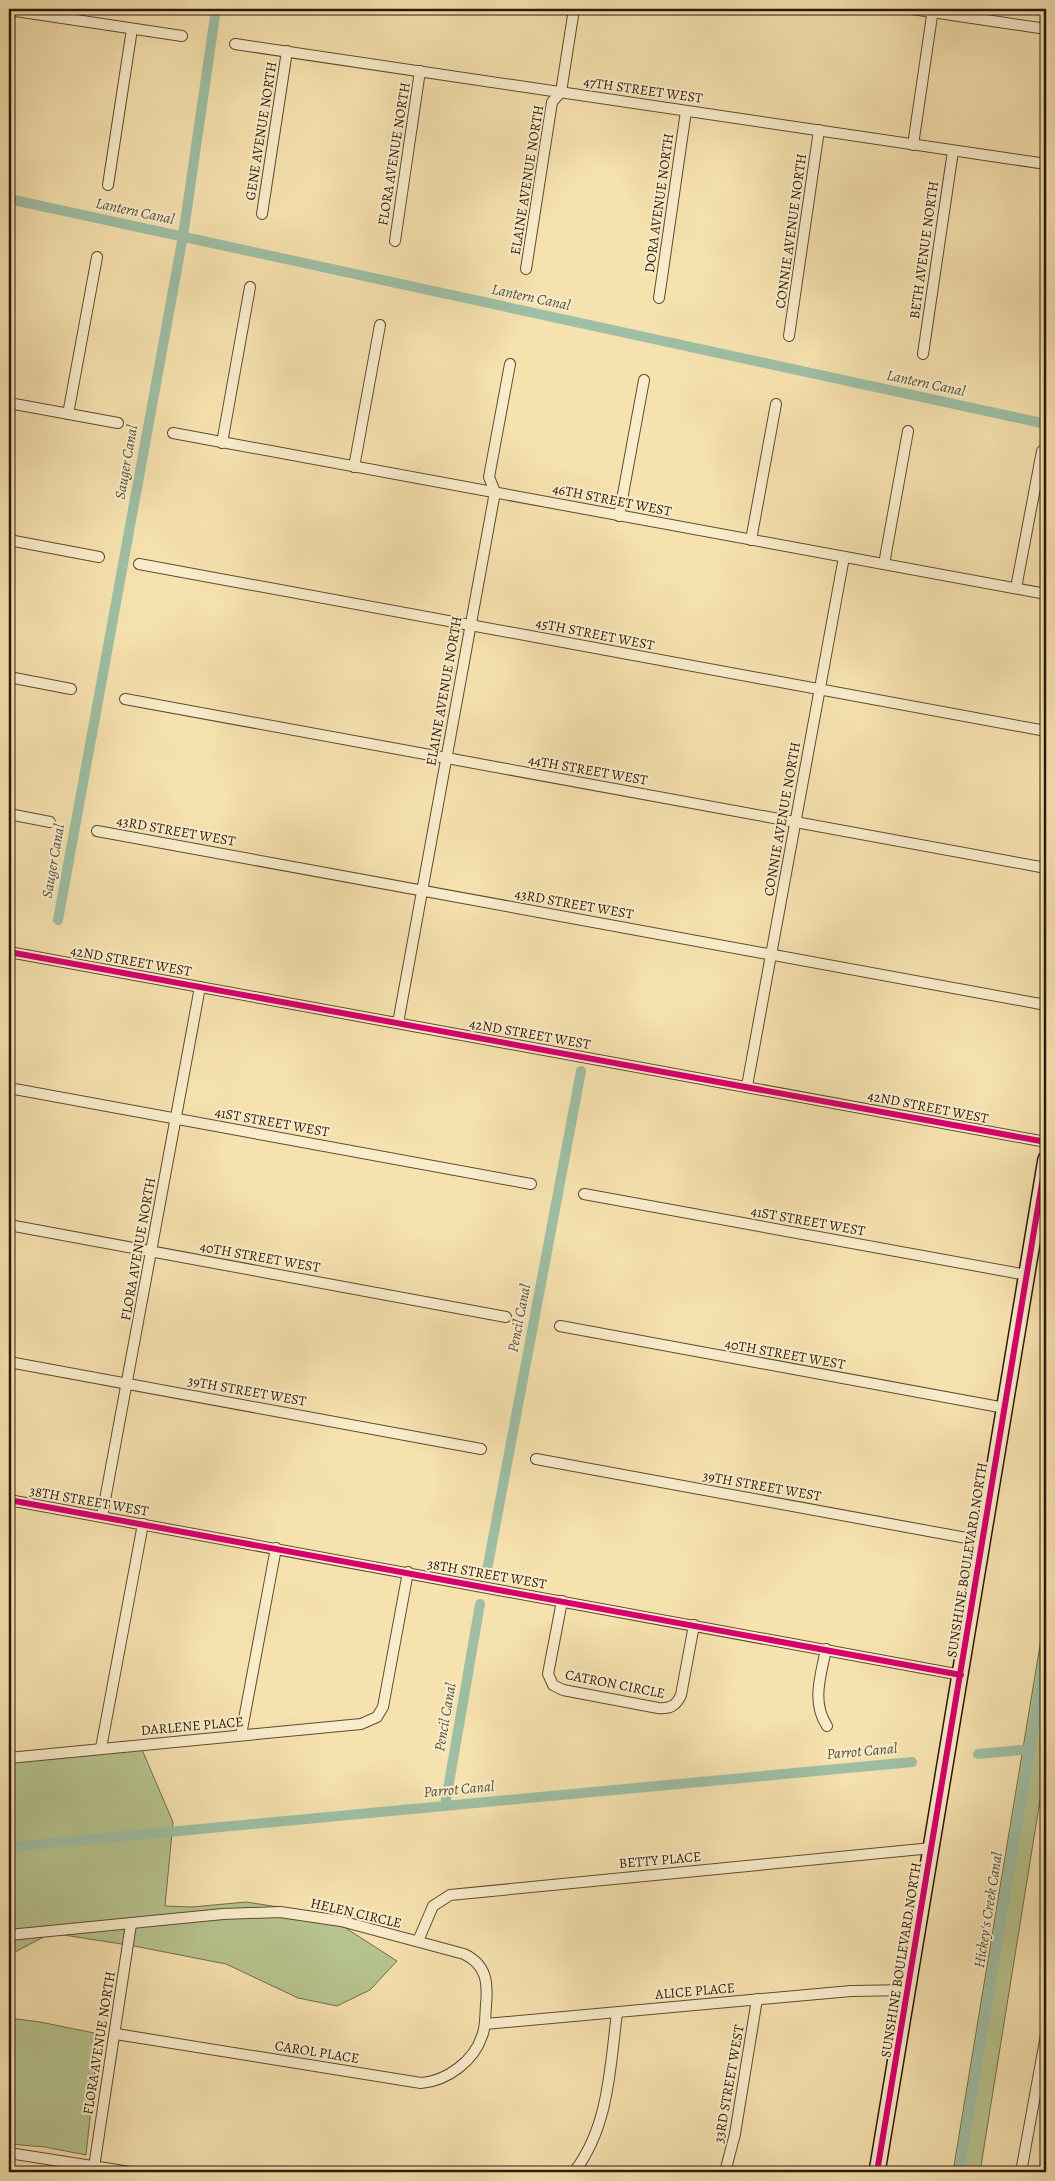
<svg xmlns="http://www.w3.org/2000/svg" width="1055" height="2181" font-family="Alegreya,serif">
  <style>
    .green { fill: #b7c48f; stroke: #726e4a }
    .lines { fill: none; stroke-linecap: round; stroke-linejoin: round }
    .canal { stroke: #9ebfa5; stroke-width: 10 }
    .street-casing { stroke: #5f4a30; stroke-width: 12 }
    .secondary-casing { stroke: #2d1806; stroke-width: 18 }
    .street { stroke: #f9eccb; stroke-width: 10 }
    .secondary { stroke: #f9eccb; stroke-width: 15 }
    .cycleway-casing { stroke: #f9eccb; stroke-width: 9 }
    .cycleway { stroke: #d6006c; stroke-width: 6 }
    .labels { text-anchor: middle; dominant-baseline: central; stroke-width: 4; stroke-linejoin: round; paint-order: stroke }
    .street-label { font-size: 14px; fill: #2d1806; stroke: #f9eccb }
    .water-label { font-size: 15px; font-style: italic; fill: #55523e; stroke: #f9eccb }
  </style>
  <rect width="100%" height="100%" fill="#f6e2af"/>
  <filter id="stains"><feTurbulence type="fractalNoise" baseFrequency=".004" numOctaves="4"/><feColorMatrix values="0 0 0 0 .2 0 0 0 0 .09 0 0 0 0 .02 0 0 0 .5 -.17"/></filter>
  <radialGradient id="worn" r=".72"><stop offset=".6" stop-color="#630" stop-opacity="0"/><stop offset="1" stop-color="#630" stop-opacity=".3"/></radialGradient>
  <g class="green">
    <polygon points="1046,1609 1046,1763 980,2172 953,2172"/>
    <polygon points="140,1745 173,1822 165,1906 192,1907 246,1902 324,1914 397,1961 370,1990 337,2006 298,1998 226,1964 134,1946 51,1933 15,1952 9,1964 9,1762"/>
    <polygon points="9,2018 40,2022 99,2034 86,2155 45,2147 9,2144"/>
  </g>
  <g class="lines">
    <g class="canal">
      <polyline points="9,199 1046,424"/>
      <polyline points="58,920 183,236 216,9"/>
      <polyline points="487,1570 581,1071"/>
      <polyline points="978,1754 1031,1749"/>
      <polyline points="445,1806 480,1604"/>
      <polyline points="9,1847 912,1762"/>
      <polyline points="959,2172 1046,1652"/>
    </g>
    <defs>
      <g id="street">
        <polyline points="912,9 1046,29"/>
        <polyline points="9,10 182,36"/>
        <polyline points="235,44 1046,164"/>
        <polyline points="913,145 933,9"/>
        <polyline points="108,185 132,29"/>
        <polyline points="262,214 287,51"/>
        <polyline points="395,241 420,71"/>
        <polyline points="526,269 552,102 561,92 574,9"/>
        <polyline points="659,298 686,111"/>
        <polyline points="789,336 819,130"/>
        <polyline points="923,354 953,151"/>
        <polyline points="9,403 118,423"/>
        <polyline points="68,414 97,257"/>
        <polyline points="173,433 1046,594"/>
        <polyline points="222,443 250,287"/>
        <polyline points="354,467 380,325"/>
        <polyline points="619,516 644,380"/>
        <polyline points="9,540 99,557"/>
        <polyline points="751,540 776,404"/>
        <polyline points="139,564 1046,731"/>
        <polyline points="884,564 908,431"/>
        <polyline points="1016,588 1042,451"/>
        <polyline points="9,677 71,689"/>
        <polyline points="125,699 1046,868"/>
        <polyline points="9,814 50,822"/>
        <polyline points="97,831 1046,1005"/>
        <polyline points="9,952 1046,1142"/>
        <polyline points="398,1023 495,492 489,477 510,364"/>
        <polyline points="747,1086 844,557"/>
        <polyline points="9,1088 531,1184"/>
        <polyline points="584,1194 1027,1275"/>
        <polyline points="9,1225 506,1317"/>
        <polyline points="560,1326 1005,1408"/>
        <polyline points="9,1362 481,1449"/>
        <polyline points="536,1459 983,1541"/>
        <polyline points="9,1500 961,1675"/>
        <polyline points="102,1516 200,987"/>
        <path d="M562,1601L548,1674L553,1685L563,1690L658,1708C670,1709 676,1706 681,1695L694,1625"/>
        <path d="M826,1649C821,1675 811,1702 827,1726"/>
        <polyline points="241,1735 276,1548"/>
        <polyline points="101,1748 143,1524"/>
        <polyline points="9,1758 361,1724 377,1717 383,1707 408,1572"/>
        <path d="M9,1935L223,1914L280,1912L341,1921L464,1954C487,1965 488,1983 486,2005C485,2015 486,2027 482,2036C474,2061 447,2081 421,2083L116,2034"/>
        <polyline points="418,1941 433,1906 450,1895 932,1848"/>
        <polyline points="485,2024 851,1991 909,1990"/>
        <polyline points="9,2153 130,2172"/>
        <polyline points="94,2167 131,1924"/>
        <path d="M574,2172C609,2127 610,2067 617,2013"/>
        <polyline points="725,2172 735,2134 757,1999"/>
        <polyline points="1021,2172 1046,2035"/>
      </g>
      <polyline id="secondary" points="877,2172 1046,1159"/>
    </defs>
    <use href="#street" class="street-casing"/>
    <use href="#secondary" class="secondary-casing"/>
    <use href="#street" class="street"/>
    <use href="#secondary" class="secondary"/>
    <defs>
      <g id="cycleway">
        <polyline points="9,952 1046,1142"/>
        <polyline points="9,1500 961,1675"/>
        <polyline points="877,2172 1046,1159"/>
      </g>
    </defs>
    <use href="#cycleway" class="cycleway-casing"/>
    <use href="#cycleway" class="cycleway"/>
  </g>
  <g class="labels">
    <g class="street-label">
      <text transform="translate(643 90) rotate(8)">47TH STREET WEST</text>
      <text transform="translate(261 131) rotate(-81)">GENE AVENUE NORTH</text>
      <text transform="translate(394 154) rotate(-81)">FLORA AVENUE NORTH</text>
      <text transform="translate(527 180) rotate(-81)">ELAINE AVENUE NORTH</text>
      <text transform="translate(659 203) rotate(-82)">DORA AVENUE NORTH</text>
      <text transform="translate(791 231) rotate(-82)">CONNIE AVENUE NORTH</text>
      <text transform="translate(924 250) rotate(-82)">BETH AVENUE NORTH</text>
      <text transform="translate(612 500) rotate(11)">46TH STREET WEST</text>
      <text transform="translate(595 634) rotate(11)">45TH STREET WEST</text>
      <text transform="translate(444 691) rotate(-80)">ELAINE AVENUE NORTH</text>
      <text transform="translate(588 770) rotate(10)">44TH STREET WEST</text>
      <text transform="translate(782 819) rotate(-80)">CONNIE AVENUE NORTH</text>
      <text transform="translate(176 831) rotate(10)">43RD STREET WEST</text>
      <text transform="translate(574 904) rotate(10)">43RD STREET WEST</text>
      <text transform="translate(131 961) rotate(10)">42ND STREET WEST</text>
      <text transform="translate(530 1034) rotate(10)">42ND STREET WEST</text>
      <text transform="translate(928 1107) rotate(11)">42ND STREET WEST</text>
      <text transform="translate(272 1122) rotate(10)">41ST STREET WEST</text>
      <text transform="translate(808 1221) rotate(10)">41ST STREET WEST</text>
      <text transform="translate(138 1249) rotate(-80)">FLORA AVENUE NORTH</text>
      <text transform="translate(260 1257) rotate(10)">40TH STREET WEST</text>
      <text transform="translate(785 1354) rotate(10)">40TH STREET WEST</text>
      <text transform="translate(247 1391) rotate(10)">39TH STREET WEST</text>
      <text transform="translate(762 1486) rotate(10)">39TH STREET WEST</text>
      <text transform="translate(89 1501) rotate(10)">38TH STREET WEST</text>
      <text transform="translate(967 1560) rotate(-81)">SUNSHINE BOULEVARD NORTH</text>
      <text transform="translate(487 1574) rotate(10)">38TH STREET WEST</text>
      <text transform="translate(615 1684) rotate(11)">CATRON CIRCLE</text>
      <text transform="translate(192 1726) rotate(-5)">DARLENE PLACE</text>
      <text transform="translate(660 1860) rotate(-5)">BETTY PLACE</text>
      <text transform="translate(356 1913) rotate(13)">HELEN CIRCLE</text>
      <text transform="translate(901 1960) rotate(-81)">SUNSHINE BOULEVARD NORTH</text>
      <text transform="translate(695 1991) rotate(-5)">ALICE PLACE</text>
      <text transform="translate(99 2043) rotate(-81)">FLORA AVENUE NORTH</text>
      <text transform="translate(317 2052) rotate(9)">CAROL PLACE</text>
      <text transform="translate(729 2084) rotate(-80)">33RD STREET WEST</text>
    </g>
    <g class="water-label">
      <text transform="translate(135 211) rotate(12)">Lantern Canal</text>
      <text transform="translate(531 297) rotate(12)">Lantern Canal</text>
      <text transform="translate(926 383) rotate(12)">Lantern Canal</text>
      <text transform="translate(126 462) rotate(-80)">Sauger Canal</text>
      <text transform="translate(53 861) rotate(-80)">Sauger Canal</text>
      <text transform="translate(519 1318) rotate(-79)">Pencil Canal</text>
      <text transform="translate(445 1717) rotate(-80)">Pencil Canal</text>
      <text transform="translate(862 1751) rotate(-5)">Parrot Canal</text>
      <text transform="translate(459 1789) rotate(-5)">Parrot Canal</text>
      <text transform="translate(988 1910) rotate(-81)">Hickey's Creek Canal</text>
    </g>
  </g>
  <rect width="1055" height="2181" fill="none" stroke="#f6e2af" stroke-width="30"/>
  <rect x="10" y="10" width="1035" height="2161" fill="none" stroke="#2d1806" stroke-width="2.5"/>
  <rect x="15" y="15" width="1025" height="2151" fill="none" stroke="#2d1806"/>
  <rect width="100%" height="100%" filter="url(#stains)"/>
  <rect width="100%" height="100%" fill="url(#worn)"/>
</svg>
